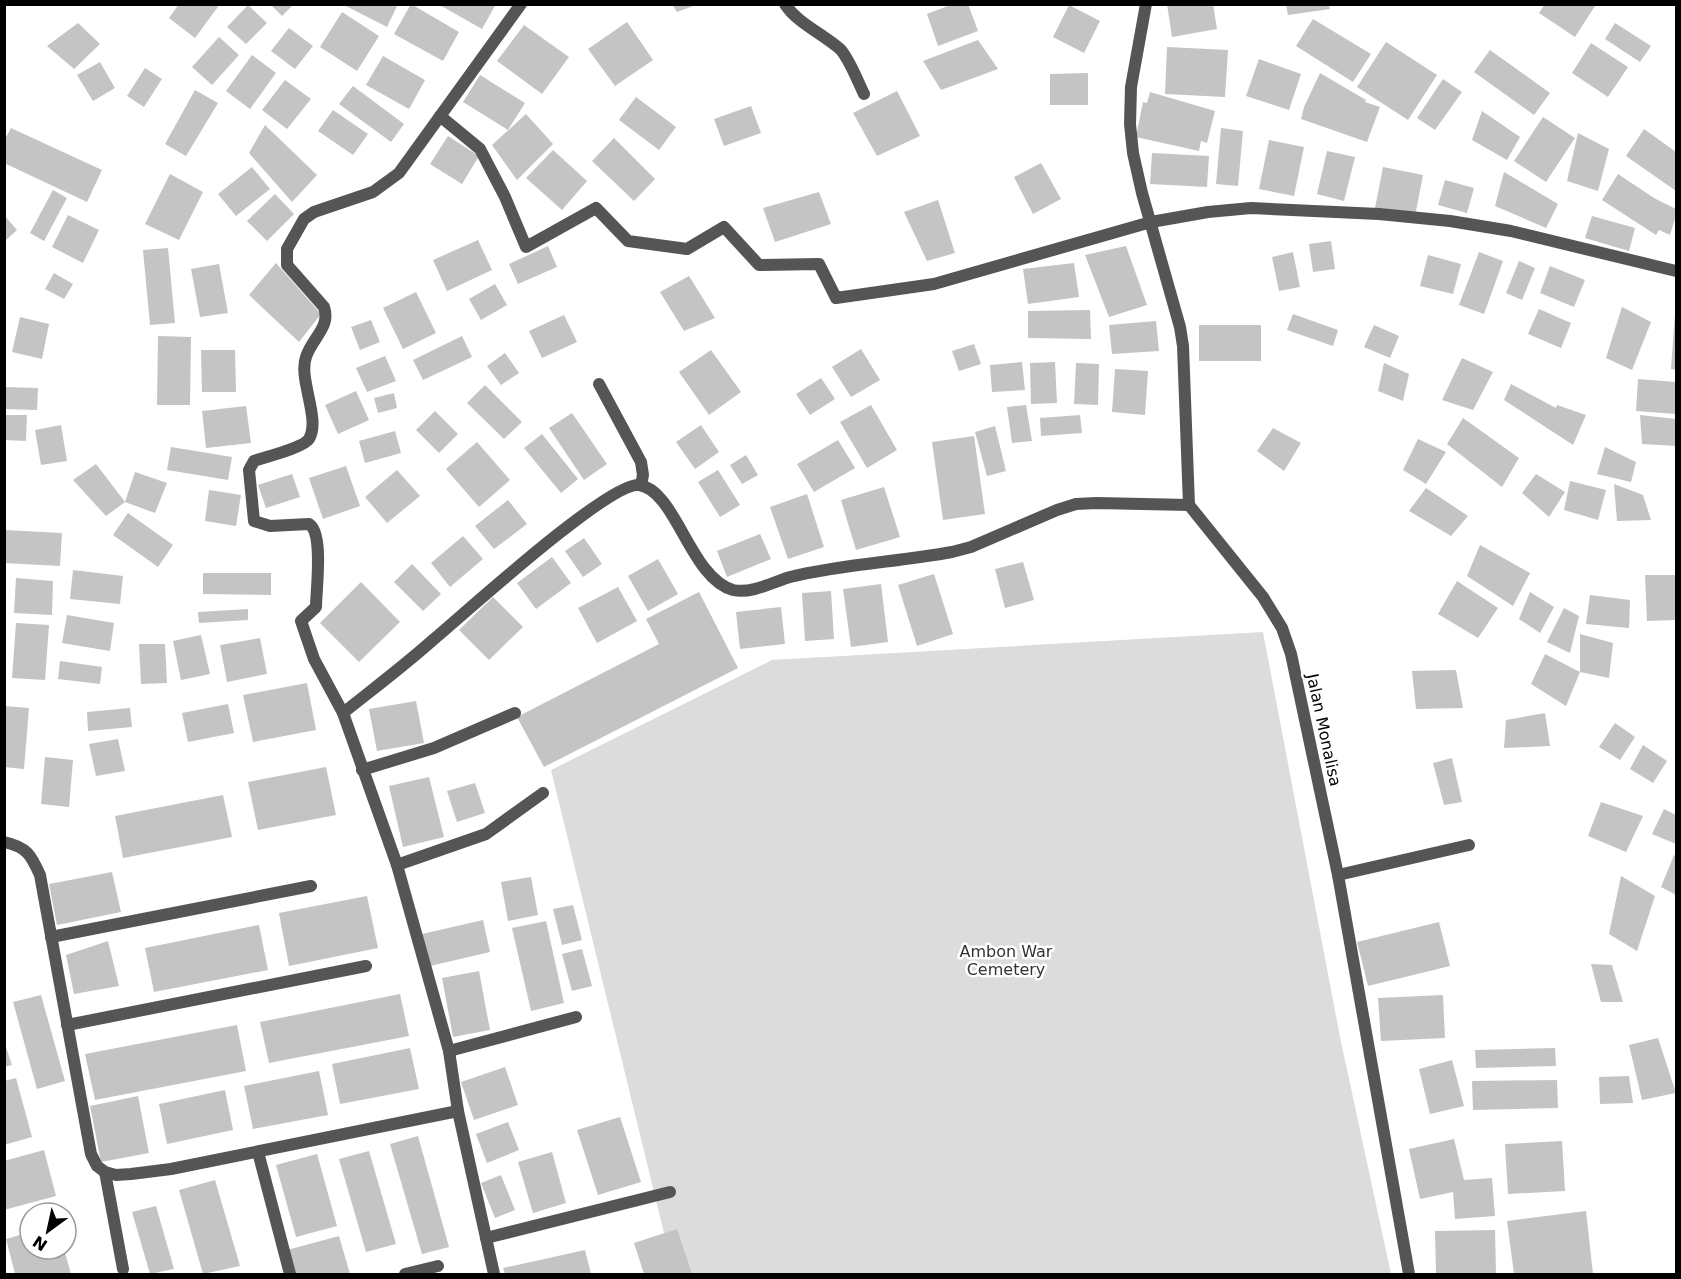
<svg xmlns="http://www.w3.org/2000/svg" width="1681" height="1279" font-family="'DejaVu Sans',sans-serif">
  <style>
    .green { fill: #dcdcdc }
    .building { fill: #c4c4c4 }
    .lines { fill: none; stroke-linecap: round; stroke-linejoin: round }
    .street { stroke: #555; stroke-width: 12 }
    .labels { text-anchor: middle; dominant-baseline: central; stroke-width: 5; stroke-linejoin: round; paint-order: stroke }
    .street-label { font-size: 16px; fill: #000; stroke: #fff }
    .park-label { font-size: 16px; fill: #333; stroke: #fff }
  </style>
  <rect width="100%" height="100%" fill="#fff"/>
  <polygon class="green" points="1263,632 1340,1037 1391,1274 674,1274 551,770 772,660"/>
  <g class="building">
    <polygon points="179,4 220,4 195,38 169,18"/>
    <polygon points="270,4 294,4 282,16"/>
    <polygon points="342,4 398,4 387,27"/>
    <polygon points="411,4 459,32 443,61 394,34"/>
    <polygon points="438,4 496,4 482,29"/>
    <polygon points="672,4 696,4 696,5 677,12"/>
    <polygon points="953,4 968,4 978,31 938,46 927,14"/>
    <polygon points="1167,4 1213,4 1217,29 1172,37"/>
    <polygon points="1545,4 1593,4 1595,6 1575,37 1539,13"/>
    <polygon points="248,5 267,23 246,44 227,27"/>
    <polygon points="1069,5 1100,21 1084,53 1053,37"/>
    <polygon points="1286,5 1329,5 1330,9 1288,15"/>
    <polygon points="342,12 379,36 357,71 320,47"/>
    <polygon points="1313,19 1371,54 1353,82 1296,46"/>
    <polygon points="627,22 653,60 615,86 588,49"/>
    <polygon points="78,23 100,44 74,69 47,46"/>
    <polygon points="1615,23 1651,46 1640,62 1605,39"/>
    <polygon points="524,25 569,57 542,94 497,61"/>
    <polygon points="289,28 313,46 295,69 271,51"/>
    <polygon points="219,37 239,55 212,85 192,67"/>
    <polygon points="978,40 998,69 941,90 923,61"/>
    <polygon points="1386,42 1437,75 1408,120 1357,87"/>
    <polygon points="1591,43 1628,67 1608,97 1572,73"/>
    <polygon points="1167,47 1228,50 1225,97 1165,94"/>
    <polygon points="1490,50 1550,93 1534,115 1474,72"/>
    <polygon points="252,55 276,73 250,109 226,91"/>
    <polygon points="383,56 425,80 409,109 366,85"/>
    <polygon points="1259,59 1301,74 1289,110 1246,96"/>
    <polygon points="100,62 115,88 93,101 77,75"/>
    <polygon points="145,68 162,79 144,107 127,96"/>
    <polygon points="1088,73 1088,105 1050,105 1050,74"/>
    <polygon points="1320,73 1366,100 1365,102 1380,107 1367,142 1301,119 1304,107"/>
    <polygon points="480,75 525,103 508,130 463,102"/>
    <polygon points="1443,79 1462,92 1435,130 1417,118"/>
    <polygon points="285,80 311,99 287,129 262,110"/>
    <polygon points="353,86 404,124 391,142 339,104"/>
    <polygon points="195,90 218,103 186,156 165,144"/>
    <polygon points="897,91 920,136 877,156 853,113"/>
    <polygon points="1150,92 1215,111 1207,143 1201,141 1199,151 1136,137 1143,102 1147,103"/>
    <polygon points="636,97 676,127 659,150 619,120"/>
    <polygon points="751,106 761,133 724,146 714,119"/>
    <polygon points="333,110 368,134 353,155 318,131"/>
    <polygon points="1482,111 1520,137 1507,160 1472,140"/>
    <polygon points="526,114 553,144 517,180 492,145"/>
    <polygon points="1543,117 1575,138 1546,182 1514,161"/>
    <polygon points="265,125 317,175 292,202 249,153"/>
    <polygon points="11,128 102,170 87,202 4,163 4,141"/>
    <polygon points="1221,128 1243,131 1238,186 1216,184"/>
    <polygon points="1644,129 1676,152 1676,191 1626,156"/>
    <polygon points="1578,133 1609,149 1598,191 1567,181"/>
    <polygon points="448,136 479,156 462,184 430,164"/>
    <polygon points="614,138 655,179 634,201 592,161"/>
    <polygon points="1269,140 1304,147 1294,196 1259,189"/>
    <polygon points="553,150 587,181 562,210 526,178"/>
    <polygon points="1327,151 1355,157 1344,201 1317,194"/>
    <polygon points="1152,153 1209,156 1207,187 1150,184"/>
    <polygon points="1041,163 1061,199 1033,214 1014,177"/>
    <polygon points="252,167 270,189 236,216 218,194"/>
    <polygon points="1383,167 1423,175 1415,216 1375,208"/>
    <polygon points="1504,172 1558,204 1546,228 1495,206"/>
    <polygon points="170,174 203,192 179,240 145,224"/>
    <polygon points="1618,174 1654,198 1676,209 1676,216 1670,235 1659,230 1656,235 1602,200"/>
    <polygon points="1445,180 1474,188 1467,213 1438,205"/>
    <polygon points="53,190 67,198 44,241 30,233"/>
    <polygon points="819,192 831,224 775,242 763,208"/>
    <polygon points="275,194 294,214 267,241 247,221"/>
    <polygon points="938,200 955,253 927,261 904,212"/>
    <polygon points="68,215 99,230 83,263 52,247"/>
    <polygon points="5,216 17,230 5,241"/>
    <polygon points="1592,216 1635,228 1629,251 1585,238"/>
    <polygon points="478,240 492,270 447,291 433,260"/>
    <polygon points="1331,241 1335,269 1313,272 1309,244"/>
    <polygon points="548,246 557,267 518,284 509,264"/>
    <polygon points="1126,246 1147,305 1109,317 1085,255"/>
    <polygon points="168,248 175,323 150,325 143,250"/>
    <polygon points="1293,252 1300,287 1279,291 1272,257"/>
    <polygon points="1479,252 1503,261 1484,314 1459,305"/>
    <polygon points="1428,255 1461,264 1453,294 1420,286"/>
    <polygon points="1519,261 1535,268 1522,300 1506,293"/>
    <polygon points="276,263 321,314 299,342 249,295"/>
    <polygon points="1074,263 1079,297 1028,304 1023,269"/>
    <polygon points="219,264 228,313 200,317 191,269"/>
    <polygon points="1550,266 1585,280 1574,307 1540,293"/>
    <polygon points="54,273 73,284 64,299 45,289"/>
    <polygon points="689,276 715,318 684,331 660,292"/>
    <polygon points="495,284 507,305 481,320 469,299"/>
    <polygon points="416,292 436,333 403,349 383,308"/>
    <polygon points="1622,307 1651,322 1632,370 1606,358"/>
    <polygon points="1539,309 1571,323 1561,348 1528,334"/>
    <polygon points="1090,310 1091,339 1028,338 1028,311"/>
    <polygon points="1675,313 1676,313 1676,370 1671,369"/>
    <polygon points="1293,314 1338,330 1333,346 1287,330"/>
    <polygon points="564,315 577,342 542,358 529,331"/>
    <polygon points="20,317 49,324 42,359 12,352"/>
    <polygon points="371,320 380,342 360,350 351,327"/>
    <polygon points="1156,321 1159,351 1112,354 1109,325"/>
    <rect x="1199" y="325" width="62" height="36"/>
    <polygon points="1374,325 1399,336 1390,358 1364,347"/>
    <polygon points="158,336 191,337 190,405 157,405"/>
    <polygon points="462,336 472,357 423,380 413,360"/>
    <polygon points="974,344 981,364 959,371 952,351"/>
    <polygon points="861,349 880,380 851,397 832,367"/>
    <polygon points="201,350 235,350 236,392 202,392"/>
    <polygon points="711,350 741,392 709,415 679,372"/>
    <polygon points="505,353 519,373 501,385 487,366"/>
    <polygon points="385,356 396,381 367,392 356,368"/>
    <polygon points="1462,358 1493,372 1473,410 1442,400"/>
    <polygon points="1022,362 1025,390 992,392 990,365"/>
    <polygon points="1055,362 1057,403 1031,404 1030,363"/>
    <polygon points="1076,363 1099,364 1098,405 1074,404"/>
    <polygon points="1384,363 1409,374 1403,401 1378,391"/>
    <polygon points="1115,369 1148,371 1145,415 1112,412"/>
    <polygon points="821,378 835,399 810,415 796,394"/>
    <polygon points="1638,379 1676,382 1676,414 1636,411"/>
    <polygon points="1511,384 1556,408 1557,405 1586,415 1573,445 1504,400"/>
    <polygon points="485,385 522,422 504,439 467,403"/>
    <polygon points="4,387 38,388 37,410 4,409"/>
    <polygon points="356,391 369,420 338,434 325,405"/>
    <polygon points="394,393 397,408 378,413 374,398"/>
    <polygon points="871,405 897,450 867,468 840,422"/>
    <polygon points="1026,405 1032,441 1012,443 1007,407"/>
    <polygon points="246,406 251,443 206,448 202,411"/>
    <polygon points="435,411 458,434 439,453 416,430"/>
    <polygon points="572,413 607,464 584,480 549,428"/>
    <polygon points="4,415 27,415 26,441 4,440"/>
    <polygon points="1080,415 1082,433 1041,436 1040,418"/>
    <polygon points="1640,415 1676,419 1676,446 1642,444"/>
    <polygon points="1463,418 1519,458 1502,487 1447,444"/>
    <polygon points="61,425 67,461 41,465 35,430"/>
    <polygon points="701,425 719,452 695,469 676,442"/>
    <polygon points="995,426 1006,471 987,476 975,432"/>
    <polygon points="1273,428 1301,443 1284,471 1257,451"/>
    <polygon points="395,431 401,453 365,463 359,441"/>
    <polygon points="542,434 578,479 561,493 524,448"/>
    <polygon points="974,436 985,514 943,520 932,442"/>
    <polygon points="1418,439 1446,452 1426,484 1403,470"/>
    <polygon points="838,440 855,468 814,492 797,464"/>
    <polygon points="477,442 510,480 479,507 446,469"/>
    <polygon points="171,447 232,457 228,480 167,470"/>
    <polygon points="1605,447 1636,462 1631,482 1597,474"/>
    <polygon points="746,455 758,475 742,484 730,465"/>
    <polygon points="96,464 125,502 106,516 73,480"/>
    <polygon points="346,466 360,506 323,519 309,478"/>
    <polygon points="397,470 420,496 387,523 365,497"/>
    <polygon points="718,470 740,505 720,517 698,482"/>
    <polygon points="135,472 167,483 155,513 125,502"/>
    <polygon points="292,474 300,497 266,508 258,485"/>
    <polygon points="1536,474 1565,492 1549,517 1522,493"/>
    <polygon points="1570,481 1606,490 1598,520 1564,510"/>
    <polygon points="1614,484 1643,495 1651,520 1617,521"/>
    <polygon points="884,487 900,537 856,550 841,500"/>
    <polygon points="1426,488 1468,516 1451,536 1409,511"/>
    <polygon points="209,490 241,495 236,526 205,521"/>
    <polygon points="807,494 824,547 788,559 770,507"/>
    <polygon points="508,500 527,524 494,549 475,526"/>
    <polygon points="128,513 173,545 158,567 113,535"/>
    <polygon points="4,530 62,533 60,566 4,563"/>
    <polygon points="760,534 771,559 727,577 717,551"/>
    <polygon points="463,536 483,559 450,587 431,563"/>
    <polygon points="584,538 602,564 583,577 565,551"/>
    <polygon points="1480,545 1530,573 1513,606 1467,576"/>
    <polygon points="552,557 571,583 536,609 517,583"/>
    <polygon points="658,559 678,594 648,611 628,576"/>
    <polygon points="1023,562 1034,600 1005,608 995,569"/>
    <polygon points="412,564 441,594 423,611 394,582"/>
    <polygon points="73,570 123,576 120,604 70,599"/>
    <polygon points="203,573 271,573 271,595 203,594"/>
    <polygon points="934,574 953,634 917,646 898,585"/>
    <polygon points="1645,575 1676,575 1676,620 1647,621"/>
    <polygon points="16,578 53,581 52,615 14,613"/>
    <polygon points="1457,581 1498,608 1478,638 1438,614"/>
    <polygon points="361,582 400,622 359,662 320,623"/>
    <polygon points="881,584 888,642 851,647 843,589"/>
    <polygon points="618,587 637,621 597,643 578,608"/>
    <polygon points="831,591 834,639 805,641 802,593"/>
    <polygon points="699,592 738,668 544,767 517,717 659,644 646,619"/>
    <polygon points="1530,592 1554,607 1540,633 1519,619"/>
    <polygon points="1590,595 1630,600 1629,628 1586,624"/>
    <polygon points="493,597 523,627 489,660 459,630"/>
    <polygon points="781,607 785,644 740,649 736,612"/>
    <polygon points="1564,608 1579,616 1570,653 1547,642"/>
    <polygon points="248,609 248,620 199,623 198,612"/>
    <polygon points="67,615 114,623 110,651 62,643"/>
    <polygon points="16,623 49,625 45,680 12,678"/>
    <polygon points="1580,634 1613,643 1609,678 1580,672"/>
    <polygon points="201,635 210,674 181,680 173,641"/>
    <polygon points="260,638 267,674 227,682 220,645"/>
    <polygon points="139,644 165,644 167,683 141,684"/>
    <polygon points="1545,654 1580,672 1566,706 1531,684"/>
    <polygon points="60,661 102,667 100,684 58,679"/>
    <polygon points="1456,670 1463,708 1416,709 1412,671"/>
    <polygon points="307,683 316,730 253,742 243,695"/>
    <polygon points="416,701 424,743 377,751 369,709"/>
    <polygon points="228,704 234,733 188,742 182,713"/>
    <polygon points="4,706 29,708 24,769 4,767"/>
    <polygon points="130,708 132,727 88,731 87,712"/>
    <polygon points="1545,713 1550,746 1504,748 1506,720"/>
    <polygon points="1615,723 1635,737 1620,760 1599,747"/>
    <polygon points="118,739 125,771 96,776 89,744"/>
    <polygon points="1643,745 1667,761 1653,783 1630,769"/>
    <polygon points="45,757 73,760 69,807 41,804"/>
    <polygon points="1452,758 1462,802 1444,805 1433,763"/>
    <polygon points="326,767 336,815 258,830 248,782"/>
    <polygon points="429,777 444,837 403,847 389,786"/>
    <polygon points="475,783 485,813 457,822 447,791"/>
    <polygon points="223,795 232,837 123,858 115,816"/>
    <polygon points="1601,802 1643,816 1626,852 1588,836"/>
    <polygon points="1664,809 1676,815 1676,844 1652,834"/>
    <polygon points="1674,855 1676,856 1676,895 1661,887"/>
    <polygon points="112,872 121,912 57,925 49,884"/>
    <polygon points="1621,876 1655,896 1637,951 1609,934"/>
    <polygon points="531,877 538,915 508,921 501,882"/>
    <polygon points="367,896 378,948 289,966 279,913"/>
    <polygon points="573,905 582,940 562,945 553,909"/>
    <polygon points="483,920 490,952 430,966 422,934"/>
    <polygon points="546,921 564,1003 531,1011 512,928"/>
    <polygon points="1439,922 1450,966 1368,986 1357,942"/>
    <polygon points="259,925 268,970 154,992 145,948"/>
    <polygon points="108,941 119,986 74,994 66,955"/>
    <polygon points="582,949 592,986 572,991 562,954"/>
    <polygon points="1591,964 1612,965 1623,1002 1601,1002"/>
    <polygon points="479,971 490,1030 453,1037 442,978"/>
    <polygon points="400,994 409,1036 269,1063 260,1022"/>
    <polygon points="41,995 65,1081 37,1089 13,1002"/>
    <polygon points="1443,995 1445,1038 1381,1041 1378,998"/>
    <polygon points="237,1025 246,1071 95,1100 85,1054"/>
    <polygon points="1658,1038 1676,1093 1642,1100 1629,1045"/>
    <polygon points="4,1041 12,1065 4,1067"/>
    <polygon points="410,1048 419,1089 340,1104 332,1064"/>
    <polygon points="1555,1048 1556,1066 1476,1068 1475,1050"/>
    <polygon points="1452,1060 1464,1106 1430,1114 1419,1069"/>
    <polygon points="505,1067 518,1105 474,1120 461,1082"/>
    <polygon points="319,1071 328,1115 253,1129 244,1086"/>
    <polygon points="1629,1076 1633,1103 1600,1104 1599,1077"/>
    <polygon points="16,1078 32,1137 4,1145 4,1081"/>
    <polygon points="1557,1080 1558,1108 1473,1110 1472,1081"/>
    <polygon points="225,1090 233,1130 167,1144 159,1104"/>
    <polygon points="138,1096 149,1153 101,1162 90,1106"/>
    <polygon points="620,1117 641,1182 598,1195 577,1130"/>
    <polygon points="508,1122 519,1150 487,1163 476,1134"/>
    <polygon points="418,1136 449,1247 422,1254 390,1144"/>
    <polygon points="1454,1139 1464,1180 1492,1178 1495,1216 1455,1219 1453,1192 1420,1199 1409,1149"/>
    <polygon points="1562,1141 1565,1191 1508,1194 1505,1144"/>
    <polygon points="44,1150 56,1196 4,1210 4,1161"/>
    <polygon points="369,1151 396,1244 366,1252 339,1159"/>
    <polygon points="552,1152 566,1203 533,1213 518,1162"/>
    <polygon points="317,1154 337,1226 296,1237 276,1165"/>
    <polygon points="501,1175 515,1210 495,1218 481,1183"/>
    <polygon points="215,1180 240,1266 203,1274 179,1190"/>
    <polygon points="156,1206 174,1269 150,1274 132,1212"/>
    <polygon points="1586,1211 1593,1274 1514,1274 1507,1221"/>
    <polygon points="677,1229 692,1274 644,1274 634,1243"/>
    <polygon points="1495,1230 1496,1274 1436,1274 1435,1231"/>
    <polygon points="30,1232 30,1249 64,1249 71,1274 15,1274 6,1239"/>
    <polygon points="339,1236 350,1274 294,1274 287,1250"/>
    <polygon points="585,1250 591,1274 505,1274 503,1268"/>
  </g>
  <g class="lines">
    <g class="street">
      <path d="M785,4C796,22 823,34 840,49C849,58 858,82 864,94"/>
      <polyline points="1146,4 1131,87 1130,124 1133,153 1142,193 1180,327 1183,346 1189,505 1263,597 1282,628 1291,654 1338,875 1409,1274"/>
      <polyline points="440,116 480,149 505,197 526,247 596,208 628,241 687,249 724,227 759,265 819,264 836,298 934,284 1151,222 1208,212 1251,208 1379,214 1450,221 1511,231 1676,271"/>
      <polyline points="599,384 641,462 643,475 641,485"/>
      <path d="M343,713C373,689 405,665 434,639C464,614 610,481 639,485C676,490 690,578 733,590C752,594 773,582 790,577C843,564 898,562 952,552L971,547L1057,510L1076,504L1097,503L1189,505"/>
      <polyline points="362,770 434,748 515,713"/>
      <path d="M4,842C27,847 31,855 40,875L91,1154L97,1166L105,1172L116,1175L131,1174L171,1169L458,1111"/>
      <polyline points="397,865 486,834 543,793"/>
      <polyline points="1338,875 1469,845"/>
      <polyline points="51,937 311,886"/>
      <polyline points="67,1025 366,966"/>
      <polyline points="449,1051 576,1017"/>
      <polyline points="258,1152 290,1274"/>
      <polyline points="105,1172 123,1269"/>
      <polyline points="486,1238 670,1192"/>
      <polyline points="405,1274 438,1266"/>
      <path d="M494,1274L458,1111L449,1051L397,865L343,713L314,659L301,621L316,607C316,590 324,533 309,524L270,526L254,521L249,470L254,461C265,457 303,448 309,439C321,419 298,379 306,357C312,338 331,327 324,307L287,265V249L304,219L314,212L373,192L399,173L521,4"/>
    </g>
  </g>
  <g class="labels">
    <g class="street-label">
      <text transform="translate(1324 730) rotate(78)">Jalan Monalisa</text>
    </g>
    <g class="park-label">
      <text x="1006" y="951">Ambon War<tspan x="1006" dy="18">Cemetery</tspan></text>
    </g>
  </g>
  <rect width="1681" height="1279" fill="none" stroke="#000000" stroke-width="12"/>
  <g transform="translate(48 1231) rotate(213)"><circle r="28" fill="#ffffff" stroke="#999999" stroke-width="1.5"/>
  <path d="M0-4.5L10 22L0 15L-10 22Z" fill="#000000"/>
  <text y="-9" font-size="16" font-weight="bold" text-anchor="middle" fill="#000000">N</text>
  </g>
</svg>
